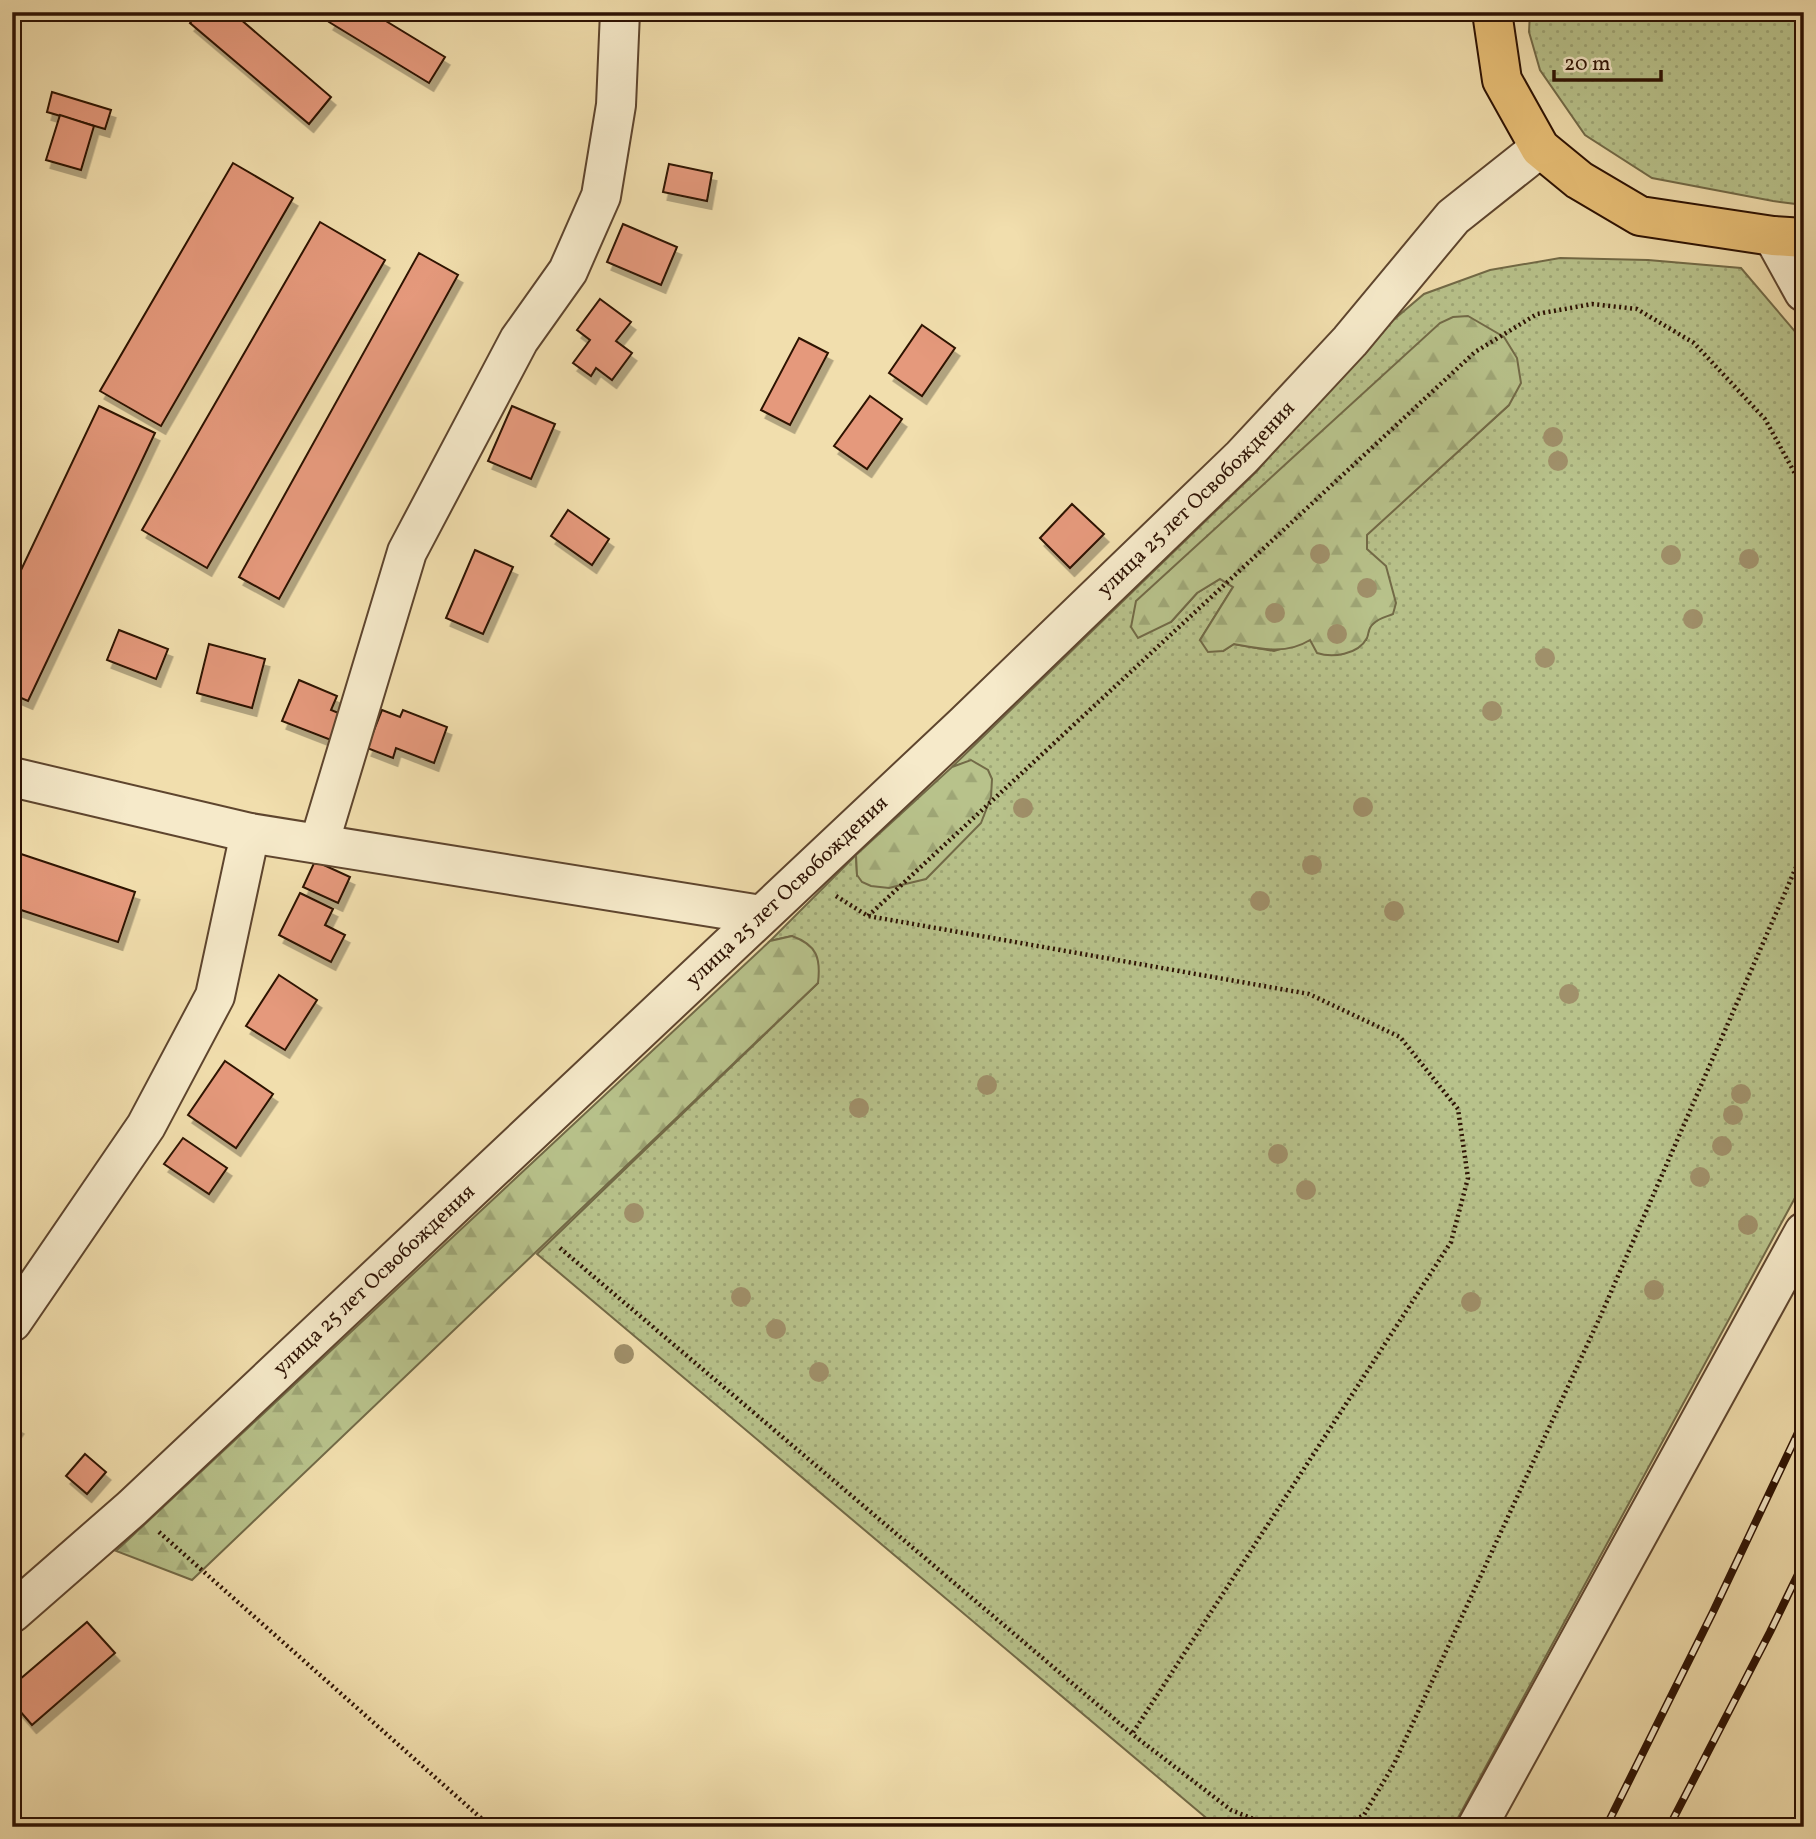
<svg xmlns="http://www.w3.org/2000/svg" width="1816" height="1839" font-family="Vollkorn,serif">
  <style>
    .grass { fill: url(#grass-dots); stroke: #726a47; stroke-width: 2; fill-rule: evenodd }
    .forest { fill: url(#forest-firs); stroke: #726a47; stroke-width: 2 }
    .building { fill: #e5997b; stroke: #2d1203; stroke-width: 2; filter: url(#shadow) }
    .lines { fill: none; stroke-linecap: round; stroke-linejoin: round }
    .minor-casing { stroke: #5e452e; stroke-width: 42 }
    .major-casing { stroke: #2d1203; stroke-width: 42 }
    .path { stroke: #2d1203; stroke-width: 4.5; stroke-dasharray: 2 3.5; stroke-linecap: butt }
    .minor { stroke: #f6eaca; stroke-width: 38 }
    .major { stroke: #e8bf76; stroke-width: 38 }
    .rail-casing { stroke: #2d1203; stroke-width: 8 }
    .rail { stroke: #f6eaca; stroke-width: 5; stroke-dasharray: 16; stroke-linecap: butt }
    .tree { fill: #a0906a }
    .labels { text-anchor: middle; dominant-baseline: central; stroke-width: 5; stroke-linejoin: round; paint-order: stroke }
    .street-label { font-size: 21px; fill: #2d1203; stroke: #f6eaca }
  </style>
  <defs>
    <pattern id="grass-dots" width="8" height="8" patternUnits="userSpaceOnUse" patternTransform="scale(1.75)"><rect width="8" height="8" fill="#b8c28b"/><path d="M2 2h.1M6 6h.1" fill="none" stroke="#9ea676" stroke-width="1.8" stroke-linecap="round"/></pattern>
    <pattern id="forest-firs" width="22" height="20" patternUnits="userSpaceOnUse" patternTransform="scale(1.75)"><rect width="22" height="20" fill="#b8c28b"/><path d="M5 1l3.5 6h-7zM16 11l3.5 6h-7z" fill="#9ea676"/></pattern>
    <filter id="shadow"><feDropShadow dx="4.5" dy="8" stdDeviation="0" flood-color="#0004"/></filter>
  </defs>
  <rect width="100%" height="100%" fill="#f1dead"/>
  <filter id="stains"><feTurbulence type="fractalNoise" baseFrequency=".00286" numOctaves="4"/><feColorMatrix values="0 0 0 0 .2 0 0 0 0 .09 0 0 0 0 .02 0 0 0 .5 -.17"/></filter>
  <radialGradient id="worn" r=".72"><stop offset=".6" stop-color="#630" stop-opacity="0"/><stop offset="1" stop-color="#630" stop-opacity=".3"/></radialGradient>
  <g class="grass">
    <polygon points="1530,12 1804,12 1804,205 1773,201 1652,178 1585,135 1540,70 1529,32"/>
    <path d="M1560,258L1648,260L1741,268L1804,342V1177L1796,1196L1453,1827H1217L537,1254L818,983L792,936L770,941L856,855L857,875L971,761L952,767L1257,471L1371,339L1424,294L1490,270ZM1509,405L1366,535V549L1380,618L1370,626L1366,640H1310L1274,651L1234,644L1223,651L1200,640L1233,587L1220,579L1197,593L1171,622L1131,627Z"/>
  </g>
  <g class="forest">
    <path d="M1468,316L1504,337L1517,358L1521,383L1509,405L1367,535V549L1386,566L1396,603L1393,614C1386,617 1379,618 1373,624C1368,628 1369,633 1367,638C1358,655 1332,658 1317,653L1310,640C1286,655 1261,649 1234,644L1223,651L1208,652L1200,640L1233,587L1220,579L1197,593L1171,622L1138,638L1131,627L1136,601L1440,323L1453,317Z"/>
    <polygon points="971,760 988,770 992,779 991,797 981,823 926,879 889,888 871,886 862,882 857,875 856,855 952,767"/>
    <path d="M792,936C817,945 821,958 818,983L192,1580L116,1551L770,941Z"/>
  </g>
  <g class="building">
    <polygon points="199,12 232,12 331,97 309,124 190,23"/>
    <polygon points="335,12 371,12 445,57 429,83 329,22"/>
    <polygon points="52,92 111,110 105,129 47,112"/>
    <polygon points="60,115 94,126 81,170 46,160"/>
    <polygon points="233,163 293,198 161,426 100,391"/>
    <polygon points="669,164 712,173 707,201 663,192"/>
    <polygon points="320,222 385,260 207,568 142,530"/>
    <polygon points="623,224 677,247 661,285 607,262"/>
    <polygon points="419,253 458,275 279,599 239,577"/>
    <polygon points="600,299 631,322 616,341 632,353 612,380 596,368 591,376 573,363 590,340 577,330"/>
    <polygon points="922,325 955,348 922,396 889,373"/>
    <polygon points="799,338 828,353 790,425 761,410"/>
    <polygon points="870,396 902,419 867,469 834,446"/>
    <polygon points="99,406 155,433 28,701 12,694 12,589"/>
    <polygon points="512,406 555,424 531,479 488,461"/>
    <polygon points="1072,504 1104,534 1070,568 1040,538"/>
    <polygon points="568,510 609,539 592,565 551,536"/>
    <polygon points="475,550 513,567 483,634 446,618"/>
    <polygon points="119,630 168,649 156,679 107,660"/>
    <polygon points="209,644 265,659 252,708 197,693"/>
    <polygon points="299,680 337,696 331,710 341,714 331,740 282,721"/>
    <polygon points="382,710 400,717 403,710 447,727 434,763 396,748 393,758 367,748"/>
    <polygon points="12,851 135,892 118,942 12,907"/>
    <polygon points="315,861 350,877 338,903 303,887"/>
    <polygon points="300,893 333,909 325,925 345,935 331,962 279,935"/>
    <polygon points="279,975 317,1000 285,1050 246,1026"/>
    <polygon points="225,1061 273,1094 236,1148 188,1115"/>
    <polygon points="183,1138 227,1168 209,1194 164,1164"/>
    <polygon points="12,1422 19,1426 12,1436"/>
    <polygon points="85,1454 106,1472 87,1494 66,1476"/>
    <polygon points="87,1622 115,1653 32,1725 12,1702 12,1686"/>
  </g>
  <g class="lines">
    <defs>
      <g id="minor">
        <polyline points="1773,236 1804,292"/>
        <polyline points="12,777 250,833 761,915"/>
        <polyline points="319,844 407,552 519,340 568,271 601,196 616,105 620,12"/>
        <polyline points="12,1322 146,1126 215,996 250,833"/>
        <path id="s1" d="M12,1613L132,1508L964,725L1242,457L1350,341L1453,217L1540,148"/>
        <polyline points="1477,1827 1804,1232"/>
      </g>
      <polyline id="major" points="1492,12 1502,80 1540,148 1579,180 1640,216 1773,236 1804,238"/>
    </defs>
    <use href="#minor" class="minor-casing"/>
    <use href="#major" class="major-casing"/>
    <g class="path">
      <polyline points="836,896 868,916 1309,994 1400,1037 1458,1109 1468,1178 1451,1242 1132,1734"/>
      <polyline points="868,916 1475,352 1537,314 1592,304 1637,309 1694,343 1765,419 1804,490"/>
      <polyline points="560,1248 1132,1734 1231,1810 1273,1827"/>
      <polyline points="159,1532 491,1827"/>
      <polyline points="1340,1827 1364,1815 1394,1764 1601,1315 1804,849"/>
    </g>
    <use href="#minor" class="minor"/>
    <use href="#major" class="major"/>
    <defs>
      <g id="rail">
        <polyline points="1606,1827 1713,1612 1804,1420"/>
        <polyline points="1669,1827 1770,1632 1804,1562"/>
      </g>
    </defs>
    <use href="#rail" class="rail-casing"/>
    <use href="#rail" class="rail"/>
  </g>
  <g class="tree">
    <circle cx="1553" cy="437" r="10"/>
    <circle cx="1558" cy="461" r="10"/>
    <circle cx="1320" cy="554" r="10"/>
    <circle cx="1671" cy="555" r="10"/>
    <circle cx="1749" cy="559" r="10"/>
    <circle cx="1367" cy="588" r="10"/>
    <circle cx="1275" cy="613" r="10"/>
    <circle cx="1693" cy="619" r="10"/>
    <circle cx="1337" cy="634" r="10"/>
    <circle cx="1545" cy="658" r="10"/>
    <circle cx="1492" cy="711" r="10"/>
    <circle cx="1363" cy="807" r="10"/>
    <circle cx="1023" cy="808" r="10"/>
    <circle cx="1312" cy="865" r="10"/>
    <circle cx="1260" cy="901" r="10"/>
    <circle cx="1394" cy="911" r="10"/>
    <circle cx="1569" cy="994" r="10"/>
    <circle cx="987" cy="1085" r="10"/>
    <circle cx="1741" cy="1094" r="10"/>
    <circle cx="859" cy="1108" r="10"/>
    <circle cx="1733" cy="1115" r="10"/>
    <circle cx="1722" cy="1146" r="10"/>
    <circle cx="1278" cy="1154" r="10"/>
    <circle cx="1700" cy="1177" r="10"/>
    <circle cx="1306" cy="1190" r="10"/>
    <circle cx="634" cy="1213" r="10"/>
    <circle cx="1748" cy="1225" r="10"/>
    <circle cx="1654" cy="1290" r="10"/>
    <circle cx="741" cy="1297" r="10"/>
    <circle cx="1471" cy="1302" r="10"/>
    <circle cx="776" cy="1329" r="10"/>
    <circle cx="624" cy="1354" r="10"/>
    <circle cx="819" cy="1372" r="10"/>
  </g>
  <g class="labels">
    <g class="street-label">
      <text stroke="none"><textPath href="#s1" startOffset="1626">улица 25 лет Освобождения</textPath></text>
      <text stroke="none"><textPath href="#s1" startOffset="1059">улица 25 лет Освобождения</textPath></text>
      <text stroke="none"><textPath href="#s1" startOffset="492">улица 25 лет Освобождения</textPath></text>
    </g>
  </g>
  <rect width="1816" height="1839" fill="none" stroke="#f1dead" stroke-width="42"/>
  <rect x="14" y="14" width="1788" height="1811" fill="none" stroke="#2d1203" stroke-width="3.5"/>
  <rect x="21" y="21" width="1774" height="1797" fill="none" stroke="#2d1203" stroke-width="2"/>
  <path d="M1554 70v10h107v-10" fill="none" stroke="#2d1203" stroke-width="3.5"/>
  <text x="1564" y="70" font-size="21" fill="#2d1203" stroke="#f6eaca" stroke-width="5" paint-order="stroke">20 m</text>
  <rect width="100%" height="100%" filter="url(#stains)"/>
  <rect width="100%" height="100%" fill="url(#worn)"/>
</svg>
